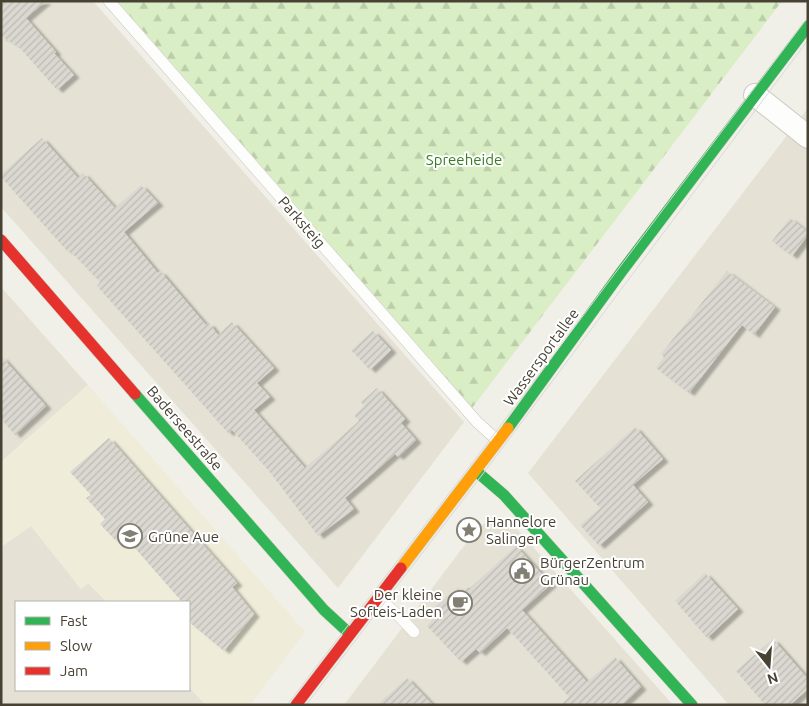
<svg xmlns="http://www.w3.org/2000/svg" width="809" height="706" font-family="Ubuntu,sans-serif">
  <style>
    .residential { fill: #e5e2d5 }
    .education { fill: #efecd9 }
    .forest { fill: url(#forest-firs) }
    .building { fill: url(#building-hatch); filter: url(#shadow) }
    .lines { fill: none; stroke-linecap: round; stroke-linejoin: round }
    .lane-casing { stroke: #cdcbc4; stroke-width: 12 }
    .street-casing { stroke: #cdcbc4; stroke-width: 24 }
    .fast-casing { stroke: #d0cebe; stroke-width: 12 }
    .slow-casing { stroke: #d0cebe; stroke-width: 12 }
    .jam-casing { stroke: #d0cebe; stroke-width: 12 }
    .lane { stroke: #fdfdfc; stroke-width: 11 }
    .street { stroke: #fdfdfc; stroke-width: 22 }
    .fast { stroke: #30b455; stroke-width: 11 }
    .slow { stroke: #ff9f0a; stroke-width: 11 }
    .jam { stroke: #e5322d; stroke-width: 11 }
    .tram { stroke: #d9d9d8; stroke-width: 1 }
    .labels { text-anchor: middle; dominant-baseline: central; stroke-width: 4; stroke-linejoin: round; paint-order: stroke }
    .park-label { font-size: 15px; fill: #3a7e21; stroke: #fff }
    .street-label { font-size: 15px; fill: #474234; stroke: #fff }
    .poi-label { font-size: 15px; fill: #474234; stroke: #fff; text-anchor: start }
  </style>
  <defs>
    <pattern id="forest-firs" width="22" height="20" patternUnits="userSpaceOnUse" patternTransform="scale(1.25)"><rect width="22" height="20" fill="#d9eec5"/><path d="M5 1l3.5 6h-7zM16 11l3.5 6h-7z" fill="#bccdaa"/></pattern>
    <pattern id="building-hatch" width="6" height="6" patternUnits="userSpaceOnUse" patternTransform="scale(1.25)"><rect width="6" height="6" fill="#dad8d1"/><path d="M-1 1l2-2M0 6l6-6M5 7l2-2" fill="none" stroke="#bcbbb4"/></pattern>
    <filter id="shadow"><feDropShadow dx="5.5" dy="3" stdDeviation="1" flood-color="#0004"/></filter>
  </defs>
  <rect width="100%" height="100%" fill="#f0efe8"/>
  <g class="residential">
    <polygon points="1,1 93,1 464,422 338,588 1,207"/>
    <polygon points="808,108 808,705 729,705 528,473"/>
    <polygon points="1,287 88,385 1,462"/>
    <polygon points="499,517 509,520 673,705 344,705 476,530 490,519"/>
    <polygon points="31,526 81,589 88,583 107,602 16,602 16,690 189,690 189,687 206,705 1,705 1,547"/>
  </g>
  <polygon class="education" points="88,385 305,632 250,705 206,705 189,687 189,602 107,602 88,583 81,589 31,526 1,547 1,462"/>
  <polygon class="forest" points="117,1 782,1 472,408"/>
  <g class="building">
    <polygon points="1,1 46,1 26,18 56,52 54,53 74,75 57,90 19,47 3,37 1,38"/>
    <polygon points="42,138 78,178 83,173 115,208 141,185 158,203 124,232 158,273 160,271 206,325 209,323 218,335 232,322 274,368 257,383 270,397 254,410 305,468 359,421 354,415 364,406 361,402 377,388 405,419 401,423 416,440 398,457 395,454 345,498 354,509 318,536 269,471 232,430 228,433 97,286 100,282 69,250 67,251 1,177 1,174"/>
    <polygon points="790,218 808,232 808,235 792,256 772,241"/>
    <polygon points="727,271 775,307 754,335 742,325 689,393 656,368 664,357 661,354"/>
    <polygon points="373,331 391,350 370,370 351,350"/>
    <polygon points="1,356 46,406 15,435 1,419"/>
    <polygon points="635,427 663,459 633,485 648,502 599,546 580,525 600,508 575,481"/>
    <polygon points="109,438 237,583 232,587 254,614 224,651 189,622 189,602 182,602 127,539 123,543 117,537 115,540 100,524 105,519 86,498 91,495 70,472"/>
    <polygon points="516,546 551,584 522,610 587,682 615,657 641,687 622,705 561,705 569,697 507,628 480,653 476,649 461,662 427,626 434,618 429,613 458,587 463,592 468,587 470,588"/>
    <polygon points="705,573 738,609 707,638 675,601"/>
    <polygon points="773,639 808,679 808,689 790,705 765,705 736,671"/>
    <polygon points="407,678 433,705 377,705"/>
  </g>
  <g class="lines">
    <defs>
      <g id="lane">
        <polyline points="109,1 477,422 498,441"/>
        <polyline points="378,598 398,615 414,632"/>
      </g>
      <polyline id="street" points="755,95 808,137"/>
      <g id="fast">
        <polyline points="135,394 324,610 350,634"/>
        <polyline points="508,428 622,271 808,26"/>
        <polyline points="476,471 504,495 692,705"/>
      </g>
      <polyline id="slow" points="401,568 508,428"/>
      <g id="jam">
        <polyline points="1,240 135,394"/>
        <polyline points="296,705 401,568"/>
      </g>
    </defs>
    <use href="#lane" class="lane-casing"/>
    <use href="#street" class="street-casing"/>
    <use href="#fast" class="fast-casing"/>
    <use href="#slow" class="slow-casing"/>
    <use href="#jam" class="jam-casing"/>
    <use href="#lane" class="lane"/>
    <use href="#street" class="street"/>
    <use href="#fast" class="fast"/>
    <use href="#slow" class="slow"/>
    <use href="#jam" class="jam"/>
    <g class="tram">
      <polyline points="287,705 473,462 808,17"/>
      <polyline points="306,705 482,475 808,40"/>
    </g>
  </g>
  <defs>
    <symbol id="sight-ring" viewBox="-11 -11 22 22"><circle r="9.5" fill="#fff" stroke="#827f73" stroke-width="1.5"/><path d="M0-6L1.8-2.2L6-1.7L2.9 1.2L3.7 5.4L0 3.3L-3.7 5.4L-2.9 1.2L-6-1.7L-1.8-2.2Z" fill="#827f73"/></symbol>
    <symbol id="school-ring" viewBox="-11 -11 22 22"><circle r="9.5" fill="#fff" stroke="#827f73" stroke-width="1.5"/><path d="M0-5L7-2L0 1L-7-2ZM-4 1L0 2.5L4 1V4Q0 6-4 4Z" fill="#827f73"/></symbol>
    <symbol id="civic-ring" viewBox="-11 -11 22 22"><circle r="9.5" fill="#fff" stroke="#827f73" stroke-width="1.5"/><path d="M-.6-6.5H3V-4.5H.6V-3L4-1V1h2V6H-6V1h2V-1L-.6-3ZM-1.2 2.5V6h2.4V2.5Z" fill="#827f73"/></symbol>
    <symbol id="cafe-ring" viewBox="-11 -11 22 22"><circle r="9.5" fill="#fff" stroke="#827f73" stroke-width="1.5"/><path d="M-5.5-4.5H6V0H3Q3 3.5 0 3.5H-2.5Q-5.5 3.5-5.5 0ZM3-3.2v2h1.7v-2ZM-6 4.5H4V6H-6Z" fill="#827f73"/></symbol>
  </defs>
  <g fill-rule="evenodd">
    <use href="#sight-ring" x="455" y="516" width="28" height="28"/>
    <use href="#school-ring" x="116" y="522" width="28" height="28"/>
    <use href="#civic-ring" x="508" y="557" width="28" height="28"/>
    <use href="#cafe-ring" x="446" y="589" width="28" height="28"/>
  </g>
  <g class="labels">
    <g class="park-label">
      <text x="464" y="159">Spreeheide</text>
    </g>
    <g class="street-label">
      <text transform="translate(302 222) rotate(49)">Parksteig</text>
      <text transform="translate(541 357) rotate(-54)">Wassersportallee</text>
      <text transform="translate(185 428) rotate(49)">Baderseestraße</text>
    </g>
    <g class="poi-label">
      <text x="486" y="521">Hannelore<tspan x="486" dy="17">Salinger</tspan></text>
      <text x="148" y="536">Grüne Aue</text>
      <text x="540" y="562">BürgerZentrum<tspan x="540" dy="17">Grünau</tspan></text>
      <text x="442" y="594" text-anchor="end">Der kleine<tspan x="442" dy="17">Softeis-Laden</tspan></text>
    </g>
  </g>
  <rect width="809" height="706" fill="none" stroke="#474234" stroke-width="5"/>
  <rect x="15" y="601" width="175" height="90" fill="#ffffff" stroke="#b5b3ae"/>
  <rect x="25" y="617" width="25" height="8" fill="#30b455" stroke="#b5b3ae"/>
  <text x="60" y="626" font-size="15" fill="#474234">Fast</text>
  <rect x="25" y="642" width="25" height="8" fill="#ff9f0a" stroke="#b5b3ae"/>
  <text x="60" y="651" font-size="15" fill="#474234">Slow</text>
  <rect x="25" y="667" width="25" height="8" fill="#e5322d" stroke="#b5b3ae"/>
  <text x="60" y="676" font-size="15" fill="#474234">Jam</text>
  <g transform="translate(769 666) rotate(163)" stroke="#ffffff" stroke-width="4" paint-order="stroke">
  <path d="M0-4L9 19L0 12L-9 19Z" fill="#474234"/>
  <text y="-8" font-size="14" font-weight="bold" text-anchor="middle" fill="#474234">N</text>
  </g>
</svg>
